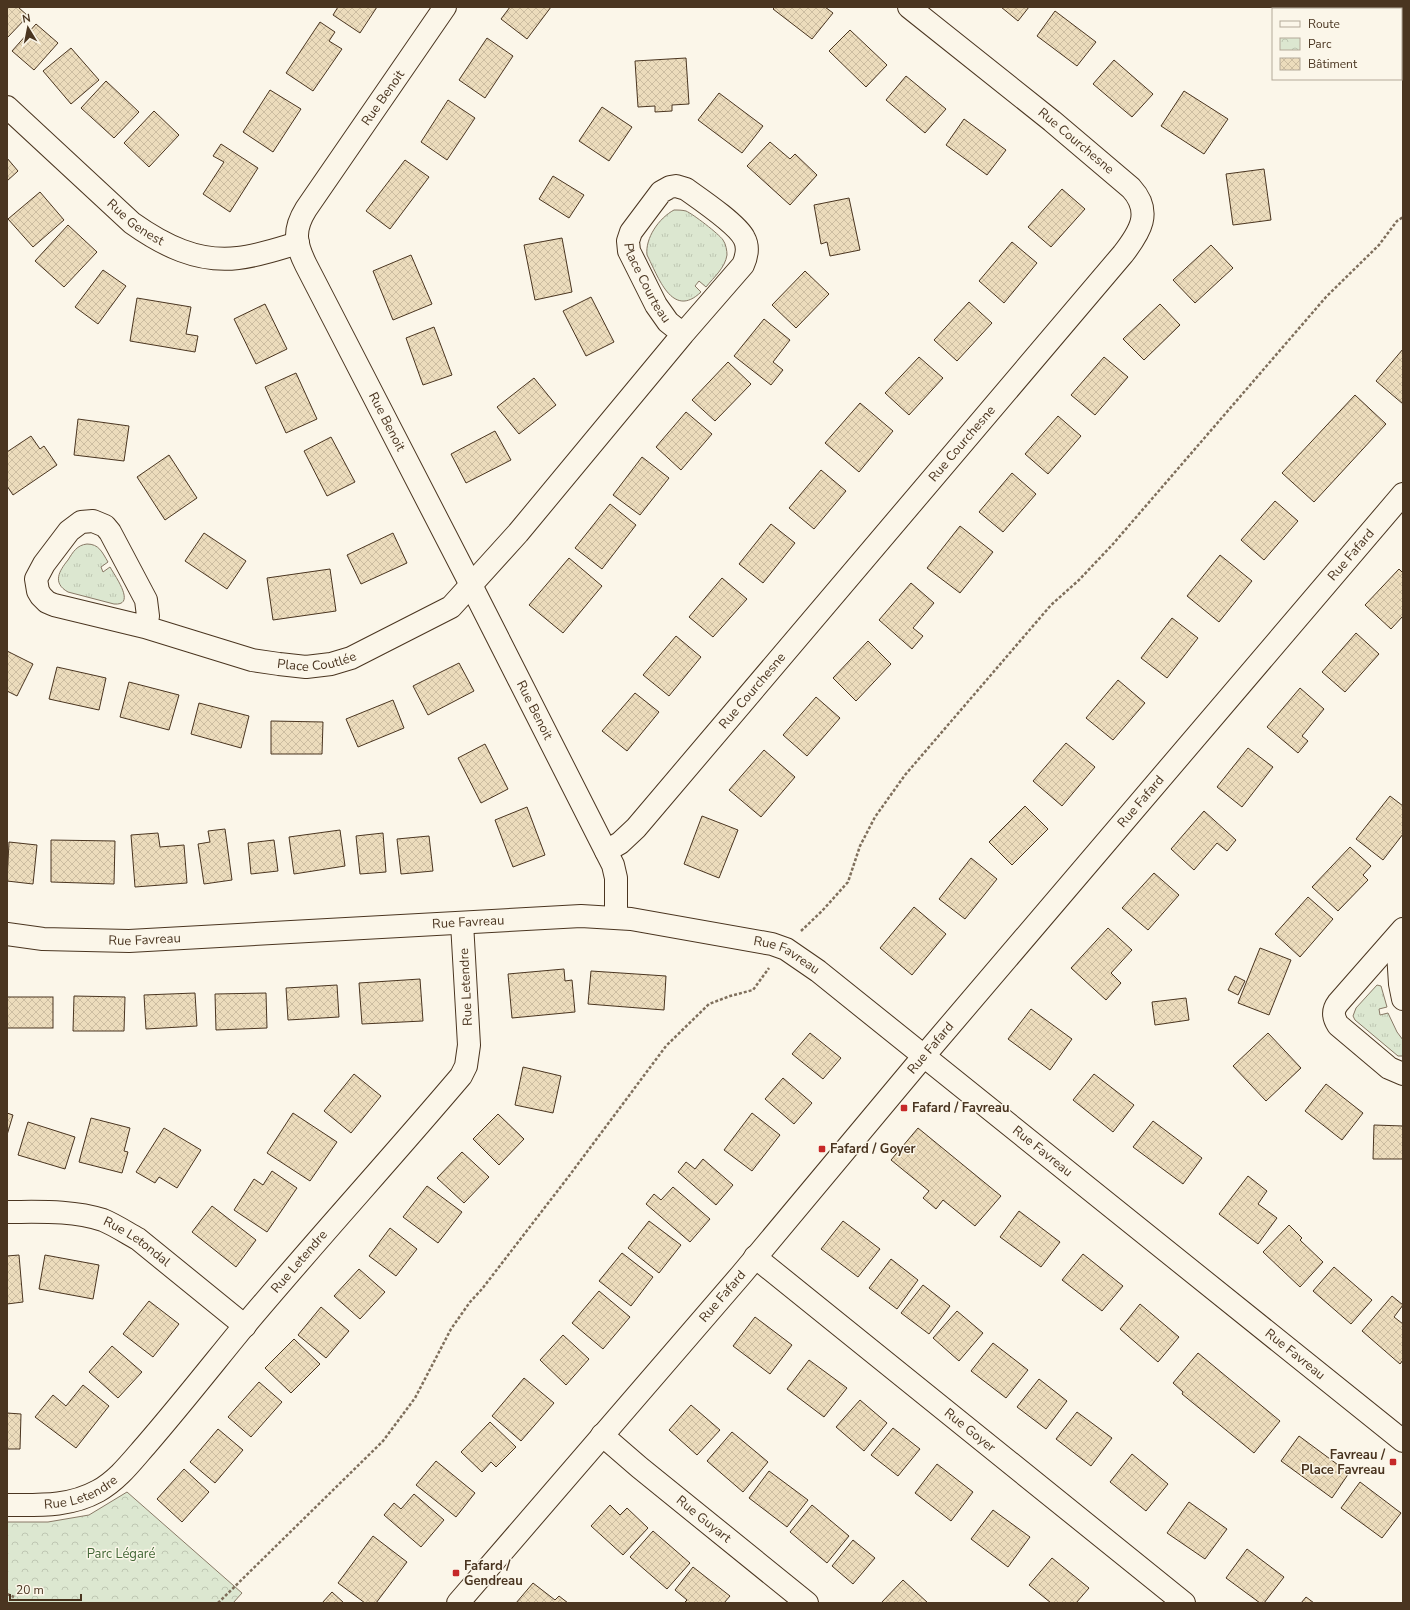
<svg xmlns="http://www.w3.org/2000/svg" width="1410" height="1610" font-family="'Nunito Sans',sans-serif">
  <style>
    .grass { fill: url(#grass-tufts); stroke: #887966 }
    .park { fill: url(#park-crowns); stroke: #887966 }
    .building { fill: url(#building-cross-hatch); stroke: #4a3520 }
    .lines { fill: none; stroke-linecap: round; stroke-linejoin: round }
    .minor-casing { stroke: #4a3520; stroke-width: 24 }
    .path { stroke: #7f6f5c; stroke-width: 2.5; stroke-dasharray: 3 2; stroke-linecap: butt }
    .minor { stroke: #fbf6e9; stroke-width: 22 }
    .poi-dot { fill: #c62828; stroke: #fbf6e9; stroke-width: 1.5 }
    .labels { text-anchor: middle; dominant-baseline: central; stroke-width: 3; stroke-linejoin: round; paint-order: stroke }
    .street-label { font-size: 13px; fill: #4a3520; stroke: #fbf6e9 }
    .poi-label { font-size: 13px; font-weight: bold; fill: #4a3520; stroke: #fbf6e9; text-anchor: start }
    .park-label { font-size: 13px; fill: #436837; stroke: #fbf6e9 }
  </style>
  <defs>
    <pattern id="grass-tufts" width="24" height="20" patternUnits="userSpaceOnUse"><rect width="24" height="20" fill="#dce7d0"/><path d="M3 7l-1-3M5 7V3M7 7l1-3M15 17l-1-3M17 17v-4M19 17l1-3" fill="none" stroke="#bec7b2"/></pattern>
    <pattern id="park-crowns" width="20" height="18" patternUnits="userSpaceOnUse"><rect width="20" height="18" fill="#dce7d0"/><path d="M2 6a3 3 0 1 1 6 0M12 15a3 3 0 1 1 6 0" fill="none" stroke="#bec7b2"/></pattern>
    <pattern id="building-cross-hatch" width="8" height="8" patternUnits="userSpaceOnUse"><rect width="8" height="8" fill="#ecdcbc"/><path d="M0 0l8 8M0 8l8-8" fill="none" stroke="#ccbda1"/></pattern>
  </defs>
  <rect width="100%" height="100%" fill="#fbf6e9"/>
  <g class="grass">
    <path d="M674,210C678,210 682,210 686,211C693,214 719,234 723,240C726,244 727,251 727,255C725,268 714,277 706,287L699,281L695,286L701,292C672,320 658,276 647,255C645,238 659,218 674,210Z"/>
    <path d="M87,544C99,544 102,552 108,562L101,567L103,572L110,567C115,576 137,606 114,604L68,592C52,583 59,571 68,560C73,552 77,545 87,544Z"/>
    <polygon points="1377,985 1381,986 1387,1007 1379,1009 1380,1015 1388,1013 1397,1032 1403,1040 1403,1056 1398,1056 1355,1020 1353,1016 1356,1008"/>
  </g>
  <polygon class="park" points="127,1492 242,1593 233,1603 7,1603 7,1522 48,1522 89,1515"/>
  <g class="building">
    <polygon points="7,7 18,7 28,16 7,38"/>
    <polygon points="338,7 377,7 360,33 333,15"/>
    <polygon points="510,7 551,7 527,39 501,19"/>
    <polygon points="775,7 825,7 833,13 812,39 773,9"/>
    <polygon points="1001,7 1029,7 1018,21"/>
    <polygon points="1055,11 1096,42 1077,66 1037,36"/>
    <polygon points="320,22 335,32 329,41 342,49 313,91 286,73"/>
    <polygon points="36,24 58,43 34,70 12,51"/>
    <polygon points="850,30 887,65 866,87 829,51"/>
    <polygon points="487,38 513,56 485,98 459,80"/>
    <polygon points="71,48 99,80 71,104 43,71"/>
    <polygon points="686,58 689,104 672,105 672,111 655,112 655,106 638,107 635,61"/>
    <polygon points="1114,60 1153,94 1132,117 1093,84"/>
    <polygon points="906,76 946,109 925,133 886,100"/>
    <polygon points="106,81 139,112 114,138 81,108"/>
    <polygon points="270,90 301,109 273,152 243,132"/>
    <polygon points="1184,91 1228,119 1204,154 1161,126"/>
    <polygon points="719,93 763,126 742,153 698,120"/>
    <polygon points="448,100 475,118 447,160 421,142"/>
    <polygon points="602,107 632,127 609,161 579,141"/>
    <polygon points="154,111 179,135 149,167 124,143"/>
    <polygon points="964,119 1006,150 987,175 946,145"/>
    <polygon points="770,142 790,159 795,154 817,175 790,205 747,166"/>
    <polygon points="221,144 258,168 230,212 203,194 224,162 213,156"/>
    <polygon points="7,158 18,171 7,181"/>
    <polygon points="405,160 429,177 390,229 366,211"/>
    <polygon points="1264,169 1271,220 1233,225 1226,174"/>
    <polygon points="553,176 584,195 569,218 539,199"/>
    <polygon points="1062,189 1085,209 1051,247 1028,227"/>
    <polygon points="40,192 64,220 33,247 8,219"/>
    <polygon points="849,198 860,250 830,256 827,242 821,244 814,205"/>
    <polygon points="68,225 97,252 64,287 35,261"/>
    <polygon points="562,238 572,292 535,300 524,245"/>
    <polygon points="1012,242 1037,263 1004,303 979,281"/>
    <polygon points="1211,245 1233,268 1195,303 1173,280"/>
    <polygon points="411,255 432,304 393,320 373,271"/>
    <polygon points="103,270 126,286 98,324 75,307"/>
    <polygon points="805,271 829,294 796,328 772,305"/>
    <polygon points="591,297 614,342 586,356 563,311"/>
    <polygon points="137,298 191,307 186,334 198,336 195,352 130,341"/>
    <polygon points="969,302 992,323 957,361 934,340"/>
    <polygon points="265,304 287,349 256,364 234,319"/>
    <polygon points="1160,304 1180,325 1144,360 1123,339"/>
    <polygon points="764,319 790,340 773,362 783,370 771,385 734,356"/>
    <polygon points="434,327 452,375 423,385 406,338"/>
    <polygon points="1403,349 1403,404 1376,381"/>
    <polygon points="919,357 943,378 909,415 885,393"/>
    <polygon points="1104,357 1128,377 1095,415 1071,395"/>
    <polygon points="728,362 751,384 715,421 692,400"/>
    <polygon points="296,373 317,419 286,433 265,387"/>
    <polygon points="534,378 556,405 519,434 497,407"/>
    <polygon points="1355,395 1386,424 1314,502 1282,473"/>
    <polygon points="860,403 893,431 859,472 825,443"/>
    <polygon points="686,412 712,434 681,470 656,447"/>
    <polygon points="1058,416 1081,436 1048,474 1025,454"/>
    <polygon points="78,419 129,426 124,461 74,455"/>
    <polygon points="495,431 511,460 466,483 451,454"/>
    <polygon points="31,436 40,449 44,446 57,465 13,495 7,486 7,452"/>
    <polygon points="331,437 355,482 327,496 304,451"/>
    <polygon points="169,455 197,498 165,520 137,477"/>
    <polygon points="642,457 669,478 640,515 613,495"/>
    <polygon points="821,470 846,491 814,529 789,508"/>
    <polygon points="1012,473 1036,494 1003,532 979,512"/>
    <polygon points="1275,501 1298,521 1264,560 1241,540"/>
    <polygon points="610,504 636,525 602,569 575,548"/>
    <polygon points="771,524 795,543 763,583 739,564"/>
    <polygon points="960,526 993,552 960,593 927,568"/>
    <polygon points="204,533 246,561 227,589 185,561"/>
    <polygon points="393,533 407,563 361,584 347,555"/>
    <polygon points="1220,555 1252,581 1219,622 1187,596"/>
    <polygon points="569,558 602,586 563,633 529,605"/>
    <polygon points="330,569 336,611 273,620 267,578"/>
    <polygon points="1399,569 1403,573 1403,616 1391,629 1365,605"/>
    <polygon points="722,578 747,599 713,637 689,617"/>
    <polygon points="911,583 934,603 913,628 923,636 912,649 879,620"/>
    <polygon points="1172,618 1198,638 1167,678 1141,658"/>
    <polygon points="1356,633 1379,654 1345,692 1322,672"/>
    <polygon points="676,636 701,657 669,696 643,675"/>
    <polygon points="868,641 891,664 856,701 833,678"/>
    <polygon points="7,651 33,664 17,696 7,691"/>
    <polygon points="459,663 474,691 428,715 413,686"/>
    <polygon points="57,667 106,678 99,710 49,699"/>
    <polygon points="1118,680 1145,703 1113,740 1086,718"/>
    <polygon points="129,682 179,695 169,730 120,717"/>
    <polygon points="1300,688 1324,709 1302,736 1308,741 1298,753 1267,727"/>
    <polygon points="635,693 659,712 627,751 602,731"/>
    <polygon points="816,697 840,718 807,756 783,735"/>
    <polygon points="393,700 404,728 358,747 346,719"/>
    <polygon points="199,703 249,716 241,748 191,734"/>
    <polygon points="271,721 323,722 322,754 271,754"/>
    <polygon points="1066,743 1095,767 1062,806 1033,781"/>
    <polygon points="485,744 508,789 481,803 458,758"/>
    <polygon points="1248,748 1273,767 1242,807 1217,787"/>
    <polygon points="764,750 795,777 761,817 729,790"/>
    <polygon points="1390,796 1403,806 1403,834 1383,860 1356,839"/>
    <polygon points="1025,806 1048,829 1012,865 989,842"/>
    <polygon points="527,807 545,855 513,867 495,820"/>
    <polygon points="1204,811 1236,840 1227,851 1217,843 1194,870 1171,849"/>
    <polygon points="702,816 738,830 719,878 684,864"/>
    <polygon points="225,829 232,880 204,884 198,844 210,842 208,831"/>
    <polygon points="340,830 345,866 294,874 289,837"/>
    <polygon points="158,833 160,847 184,845 187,883 135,887 131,835"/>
    <polygon points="383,833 386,872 360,874 356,836"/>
    <polygon points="429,836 433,871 401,874 397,839"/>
    <polygon points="51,840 115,841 114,884 51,882"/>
    <polygon points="274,840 278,871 251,874 248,843"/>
    <polygon points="9,842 37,845 33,884 7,881"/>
    <polygon points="1350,847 1371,866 1363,875 1368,880 1338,911 1312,887"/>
    <polygon points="971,858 997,879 965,919 939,899"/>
    <polygon points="1154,873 1179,895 1148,930 1122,908"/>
    <polygon points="1308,897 1333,919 1300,957 1275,934"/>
    <polygon points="914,907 946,934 912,975 880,948"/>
    <polygon points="1108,928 1132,950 1111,973 1121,983 1106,1000 1071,968"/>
    <polygon points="1260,948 1291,960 1269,1015 1238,1003"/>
    <polygon points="564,969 565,981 572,980 575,1012 512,1018 508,974"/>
    <polygon points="591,971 666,976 664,1010 588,1004"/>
    <polygon points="1235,976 1245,981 1238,995 1228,990"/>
    <polygon points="420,979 423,1021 362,1024 359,983"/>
    <polygon points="337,985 339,1017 288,1020 286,988"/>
    <polygon points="195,993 197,1026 146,1029 144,995"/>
    <polygon points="266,993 267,1028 216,1030 215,994"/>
    <polygon points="74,996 125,997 124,1031 73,1031"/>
    <rect x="7" y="997" width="46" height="31"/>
    <polygon points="1186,998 1189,1020 1155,1025 1152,1002"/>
    <polygon points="1031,1009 1072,1039 1050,1070 1008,1039"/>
    <polygon points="810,1033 841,1058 823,1079 792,1054"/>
    <polygon points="1268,1033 1301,1068 1266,1101 1233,1066"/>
    <polygon points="523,1067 561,1076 553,1113 515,1105"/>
    <polygon points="354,1074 381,1096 351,1133 324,1111"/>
    <polygon points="1094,1074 1134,1105 1113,1132 1073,1100"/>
    <polygon points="783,1078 812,1103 794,1124 765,1099"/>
    <polygon points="1326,1084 1363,1113 1342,1140 1305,1111"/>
    <polygon points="7,1113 13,1115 7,1135"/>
    <polygon points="293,1113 337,1142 310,1181 267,1153"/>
    <polygon points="752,1113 780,1135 752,1171 724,1150"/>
    <polygon points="498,1114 524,1139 499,1165 473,1139"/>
    <polygon points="91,1118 130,1128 124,1151 128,1152 122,1173 79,1162"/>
    <polygon points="1153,1121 1202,1158 1183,1184 1133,1147"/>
    <polygon points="28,1122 75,1137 65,1169 18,1155"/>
    <polygon points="1374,1125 1403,1126 1403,1159 1373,1159"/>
    <polygon points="164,1128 201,1150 177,1188 159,1177 155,1183 136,1172"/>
    <polygon points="918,1128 1001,1196 975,1226 943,1200 936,1209 923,1198 929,1191 891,1160"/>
    <polygon points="462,1152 489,1177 464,1203 437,1178"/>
    <polygon points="703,1159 733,1185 716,1205 678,1172 686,1162 695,1169"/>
    <polygon points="272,1171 297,1188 267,1232 234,1210 254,1179 263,1185"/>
    <polygon points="1248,1176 1267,1191 1258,1204 1277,1218 1258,1244 1219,1214"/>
    <polygon points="427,1186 462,1212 438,1243 403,1217"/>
    <polygon points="673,1187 710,1219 690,1242 646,1204 654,1194 661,1200"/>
    <polygon points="212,1206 256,1240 236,1267 192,1232"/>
    <polygon points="1019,1211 1060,1242 1041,1267 1000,1237"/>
    <polygon points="649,1221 681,1245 659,1273 628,1248"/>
    <polygon points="843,1221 880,1249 858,1277 821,1249"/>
    <polygon points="1289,1225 1302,1238 1300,1240 1323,1262 1300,1287 1263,1252"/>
    <polygon points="390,1228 417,1249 396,1276 369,1256"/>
    <polygon points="622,1253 653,1277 631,1306 599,1281"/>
    <polygon points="1083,1254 1123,1286 1102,1311 1062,1280"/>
    <polygon points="19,1255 23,1302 7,1304 7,1256"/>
    <polygon points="45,1255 99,1265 93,1299 39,1289"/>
    <polygon points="891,1259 918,1280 897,1309 869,1288"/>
    <polygon points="1334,1267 1372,1300 1351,1324 1313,1291"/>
    <polygon points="359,1269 385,1292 360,1319 334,1296"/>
    <polygon points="923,1285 950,1306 929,1334 901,1313"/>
    <polygon points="599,1291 630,1317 603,1349 572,1323"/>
    <polygon points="1392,1296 1403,1305 1394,1317 1403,1324 1403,1360 1400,1364 1362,1331"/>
    <polygon points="149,1301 179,1324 153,1357 123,1334"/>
    <polygon points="1140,1304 1179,1337 1158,1362 1120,1329"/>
    <polygon points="321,1307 349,1331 326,1358 298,1335"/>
    <polygon points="957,1311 983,1333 959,1361 933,1338"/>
    <polygon points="755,1317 792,1345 770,1374 733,1346"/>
    <polygon points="563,1335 589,1359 566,1385 540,1360"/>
    <polygon points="294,1339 320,1364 291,1393 265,1368"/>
    <polygon points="993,1343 1028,1370 1006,1398 971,1371"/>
    <polygon points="112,1346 142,1372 118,1398 89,1372"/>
    <polygon points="1198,1353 1280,1421 1254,1453 1182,1394 1183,1392 1173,1383"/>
    <polygon points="809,1360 847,1388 824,1417 787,1389"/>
    <polygon points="524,1378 554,1403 521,1441 492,1416"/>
    <polygon points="1039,1379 1067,1401 1046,1429 1017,1407"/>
    <polygon points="259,1382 282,1402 251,1437 228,1417"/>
    <polygon points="83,1385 109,1406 76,1448 35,1417 53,1395 66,1406"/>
    <polygon points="860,1400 887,1423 864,1451 836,1427"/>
    <polygon points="691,1405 720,1430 697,1455 669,1430"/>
    <polygon points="1077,1412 1112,1438 1091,1466 1056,1439"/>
    <polygon points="7,1413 21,1414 20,1449 7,1449"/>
    <polygon points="490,1422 516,1447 496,1467 491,1462 482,1472 461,1452"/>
    <polygon points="893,1428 920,1449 898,1476 871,1455"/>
    <polygon points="218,1429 243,1450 215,1483 190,1462"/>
    <polygon points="732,1432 768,1462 743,1492 707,1461"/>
    <polygon points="1299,1436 1349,1473 1332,1498 1281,1461"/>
    <polygon points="1132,1454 1168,1484 1146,1511 1110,1482"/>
    <polygon points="436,1461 475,1493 456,1517 416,1485"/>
    <polygon points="937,1464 973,1492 951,1521 915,1493"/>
    <polygon points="184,1469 209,1492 182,1522 157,1499"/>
    <polygon points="769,1471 808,1500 787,1527 749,1498"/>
    <polygon points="1360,1482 1401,1513 1382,1538 1341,1508"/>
    <polygon points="414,1494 444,1520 421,1547 384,1515 394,1503 401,1509"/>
    <polygon points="1189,1502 1227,1529 1205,1559 1167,1533"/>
    <polygon points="610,1505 620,1515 627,1508 648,1528 623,1555 591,1526"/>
    <polygon points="812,1505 849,1536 827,1563 790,1532"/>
    <polygon points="993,1510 1030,1537 1008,1567 971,1539"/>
    <polygon points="653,1531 690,1563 667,1589 630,1557"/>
    <polygon points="373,1536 407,1562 376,1603 365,1603 338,1583"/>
    <polygon points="853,1540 875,1558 853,1584 832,1566"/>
    <polygon points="1247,1549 1284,1577 1264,1603 1260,1603 1226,1578"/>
    <polygon points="1052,1558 1089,1588 1076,1603 1051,1603 1029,1585"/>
    <polygon points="693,1567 730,1596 724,1603 684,1603 687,1600 675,1590"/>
    <polygon points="903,1580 928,1603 881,1603"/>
    <polygon points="533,1583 555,1600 559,1596 568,1603 516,1603"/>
    <polygon points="332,1592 344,1603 322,1603"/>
    <polygon points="1306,1597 1314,1603 1301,1603"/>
  </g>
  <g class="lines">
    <defs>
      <g id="minor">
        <path id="s1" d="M445,7L306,209C293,230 295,243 306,265L471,585L613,865L616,878V917"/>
        <path id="s2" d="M7,107L132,223C163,245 198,263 238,258C258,256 278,249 298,243"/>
        <path id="s3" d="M145,627L148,616L146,600L110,532L105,526L93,521L81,522L69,531L44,564L36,579L38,591L41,596L47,602L54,605L145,627L252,660L279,664L306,667L331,664L351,658L451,607L518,533L683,334L743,265C747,256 749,247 744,238C737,224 700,199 686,189L676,186L670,187L661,192L631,232L628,241L629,251L656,305L668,322L683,334"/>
        <path id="s4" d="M606,851L620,843L636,828L1123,254C1140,232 1153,212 1131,188L1052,121L909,7"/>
        <path d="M1403,929L1338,1003C1332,1011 1333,1017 1338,1025L1389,1068L1403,1074"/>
        <path id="s5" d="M7,934L43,939L129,941L581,916L631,919L772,944L786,949L818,971L1403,1441"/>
        <polyline points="1397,937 1400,984 1403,999"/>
        <path id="s6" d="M7,1212C39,1212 72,1210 103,1220C115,1225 127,1233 138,1239L245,1326"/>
        <path id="s7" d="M755,1257L1184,1603"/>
        <path id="s8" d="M602,1435L639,1467L807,1603"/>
        <path id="s9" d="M7,1505C39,1505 69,1507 98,1491C118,1480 132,1461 147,1444C179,1407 209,1369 240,1331C312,1245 388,1162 461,1076L466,1066L469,1045L462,923"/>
        <path id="s10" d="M458,1603L741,1275L923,1057L1403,494"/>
      </g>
    </defs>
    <use href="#minor" class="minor-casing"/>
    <g class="path">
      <polyline points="801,931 822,911 848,882 860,846 875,817 905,775 1051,605 1079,580 1113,544 1326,297 1379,245 1397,221 1403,217"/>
      <polyline points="7,1594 14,1597"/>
      <polyline points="218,1603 383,1441 415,1398 451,1329 470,1302 482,1289 569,1176 666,1046 709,1004 730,996 753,990 769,968"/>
    </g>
    <use href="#minor" class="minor"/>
  </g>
  <g class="poi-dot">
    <rect x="900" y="1104" width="8" height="8" rx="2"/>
    <rect x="818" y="1145" width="8" height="8" rx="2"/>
    <rect x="1389" y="1458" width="8" height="8" rx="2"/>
    <rect x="452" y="1569" width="8" height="8" rx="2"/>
  </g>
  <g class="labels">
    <g class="street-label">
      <text transform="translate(383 98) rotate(-55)">Rue Benoit</text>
      <text transform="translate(1076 141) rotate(40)">Rue Courchesne</text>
      <text stroke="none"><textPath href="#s2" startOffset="173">Rue Genest</textPath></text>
      <text stroke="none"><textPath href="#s3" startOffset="1350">Place Courteau</textPath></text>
      <text stroke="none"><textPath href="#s1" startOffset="481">Rue Benoit</textPath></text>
      <text stroke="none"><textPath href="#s4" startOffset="542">Rue Courchesne</textPath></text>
      <text stroke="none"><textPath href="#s10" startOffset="1377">Rue Fafard</textPath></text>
      <text stroke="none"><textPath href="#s3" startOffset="516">Place Coutlée</textPath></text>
      <text stroke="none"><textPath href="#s4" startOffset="218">Rue Courchesne</textPath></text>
      <text stroke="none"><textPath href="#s1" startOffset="805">Rue Benoit</textPath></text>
      <text stroke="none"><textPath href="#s10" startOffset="1053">Rue Fafard</textPath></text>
      <text stroke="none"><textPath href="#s5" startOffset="462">Rue Favreau</textPath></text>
      <text stroke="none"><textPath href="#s5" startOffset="138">Rue Favreau</textPath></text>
      <text stroke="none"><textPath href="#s5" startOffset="786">Rue Favreau</textPath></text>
      <text transform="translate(466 987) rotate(-93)">Rue Letendre</text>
      <text stroke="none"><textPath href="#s10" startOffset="729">Rue Fafard</textPath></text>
      <text stroke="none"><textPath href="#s5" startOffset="1110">Rue Favreau</textPath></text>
      <text stroke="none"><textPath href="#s6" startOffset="137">Rue Letondal</textPath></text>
      <text stroke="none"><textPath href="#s9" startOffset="399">Rue Letendre</textPath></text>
      <text stroke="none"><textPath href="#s10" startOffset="405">Rue Fafard</textPath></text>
      <text stroke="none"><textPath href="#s5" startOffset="1434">Rue Favreau</textPath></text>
      <text stroke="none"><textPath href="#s7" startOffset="276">Rue Goyer</textPath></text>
      <text stroke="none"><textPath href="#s9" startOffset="76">Rue Letendre</textPath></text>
      <text stroke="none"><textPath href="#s8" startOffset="132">Rue Guyart</textPath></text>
    </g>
    <g class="poi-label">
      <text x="912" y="1108">Fafard / Favreau</text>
      <text x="830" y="1149">Fafard / Goyer</text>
      <text x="1385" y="1455" text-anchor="end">Favreau /<tspan x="1385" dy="15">Place Favreau</tspan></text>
      <text x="464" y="1566">Fafard /<tspan x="464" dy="15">Gendreau</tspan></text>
    </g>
    <g class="park-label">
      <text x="121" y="1554">Parc Légaré</text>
    </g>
  </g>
  <rect width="1410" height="1610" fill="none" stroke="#4a3520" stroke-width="16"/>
  <rect x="1272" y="8" width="130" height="72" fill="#fbf6e9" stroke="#b4a999"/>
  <rect x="1280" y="21" width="20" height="6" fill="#fbf6e9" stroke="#b4a999"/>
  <text x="1308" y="28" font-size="12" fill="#4a3520">Route</text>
  <rect x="1280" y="38" width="20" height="12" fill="url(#park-crowns)" stroke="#b4a999"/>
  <text x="1308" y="48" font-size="12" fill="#4a3520">Parc</text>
  <rect x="1280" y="58" width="20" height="12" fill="url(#building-cross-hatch)" stroke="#b4a999"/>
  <text x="1308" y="68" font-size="12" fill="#4a3520">Bâtiment</text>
  <g transform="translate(28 28) rotate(350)" stroke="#fbf6e9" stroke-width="3" paint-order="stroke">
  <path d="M0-3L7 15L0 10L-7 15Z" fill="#4a3520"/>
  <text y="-6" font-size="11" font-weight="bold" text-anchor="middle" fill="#4a3520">N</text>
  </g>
  <path d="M10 1594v6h71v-6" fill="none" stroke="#4a3520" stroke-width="2"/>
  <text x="16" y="1594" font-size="12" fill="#4a3520" stroke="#fbf6e9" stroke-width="3" paint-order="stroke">20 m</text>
</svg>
